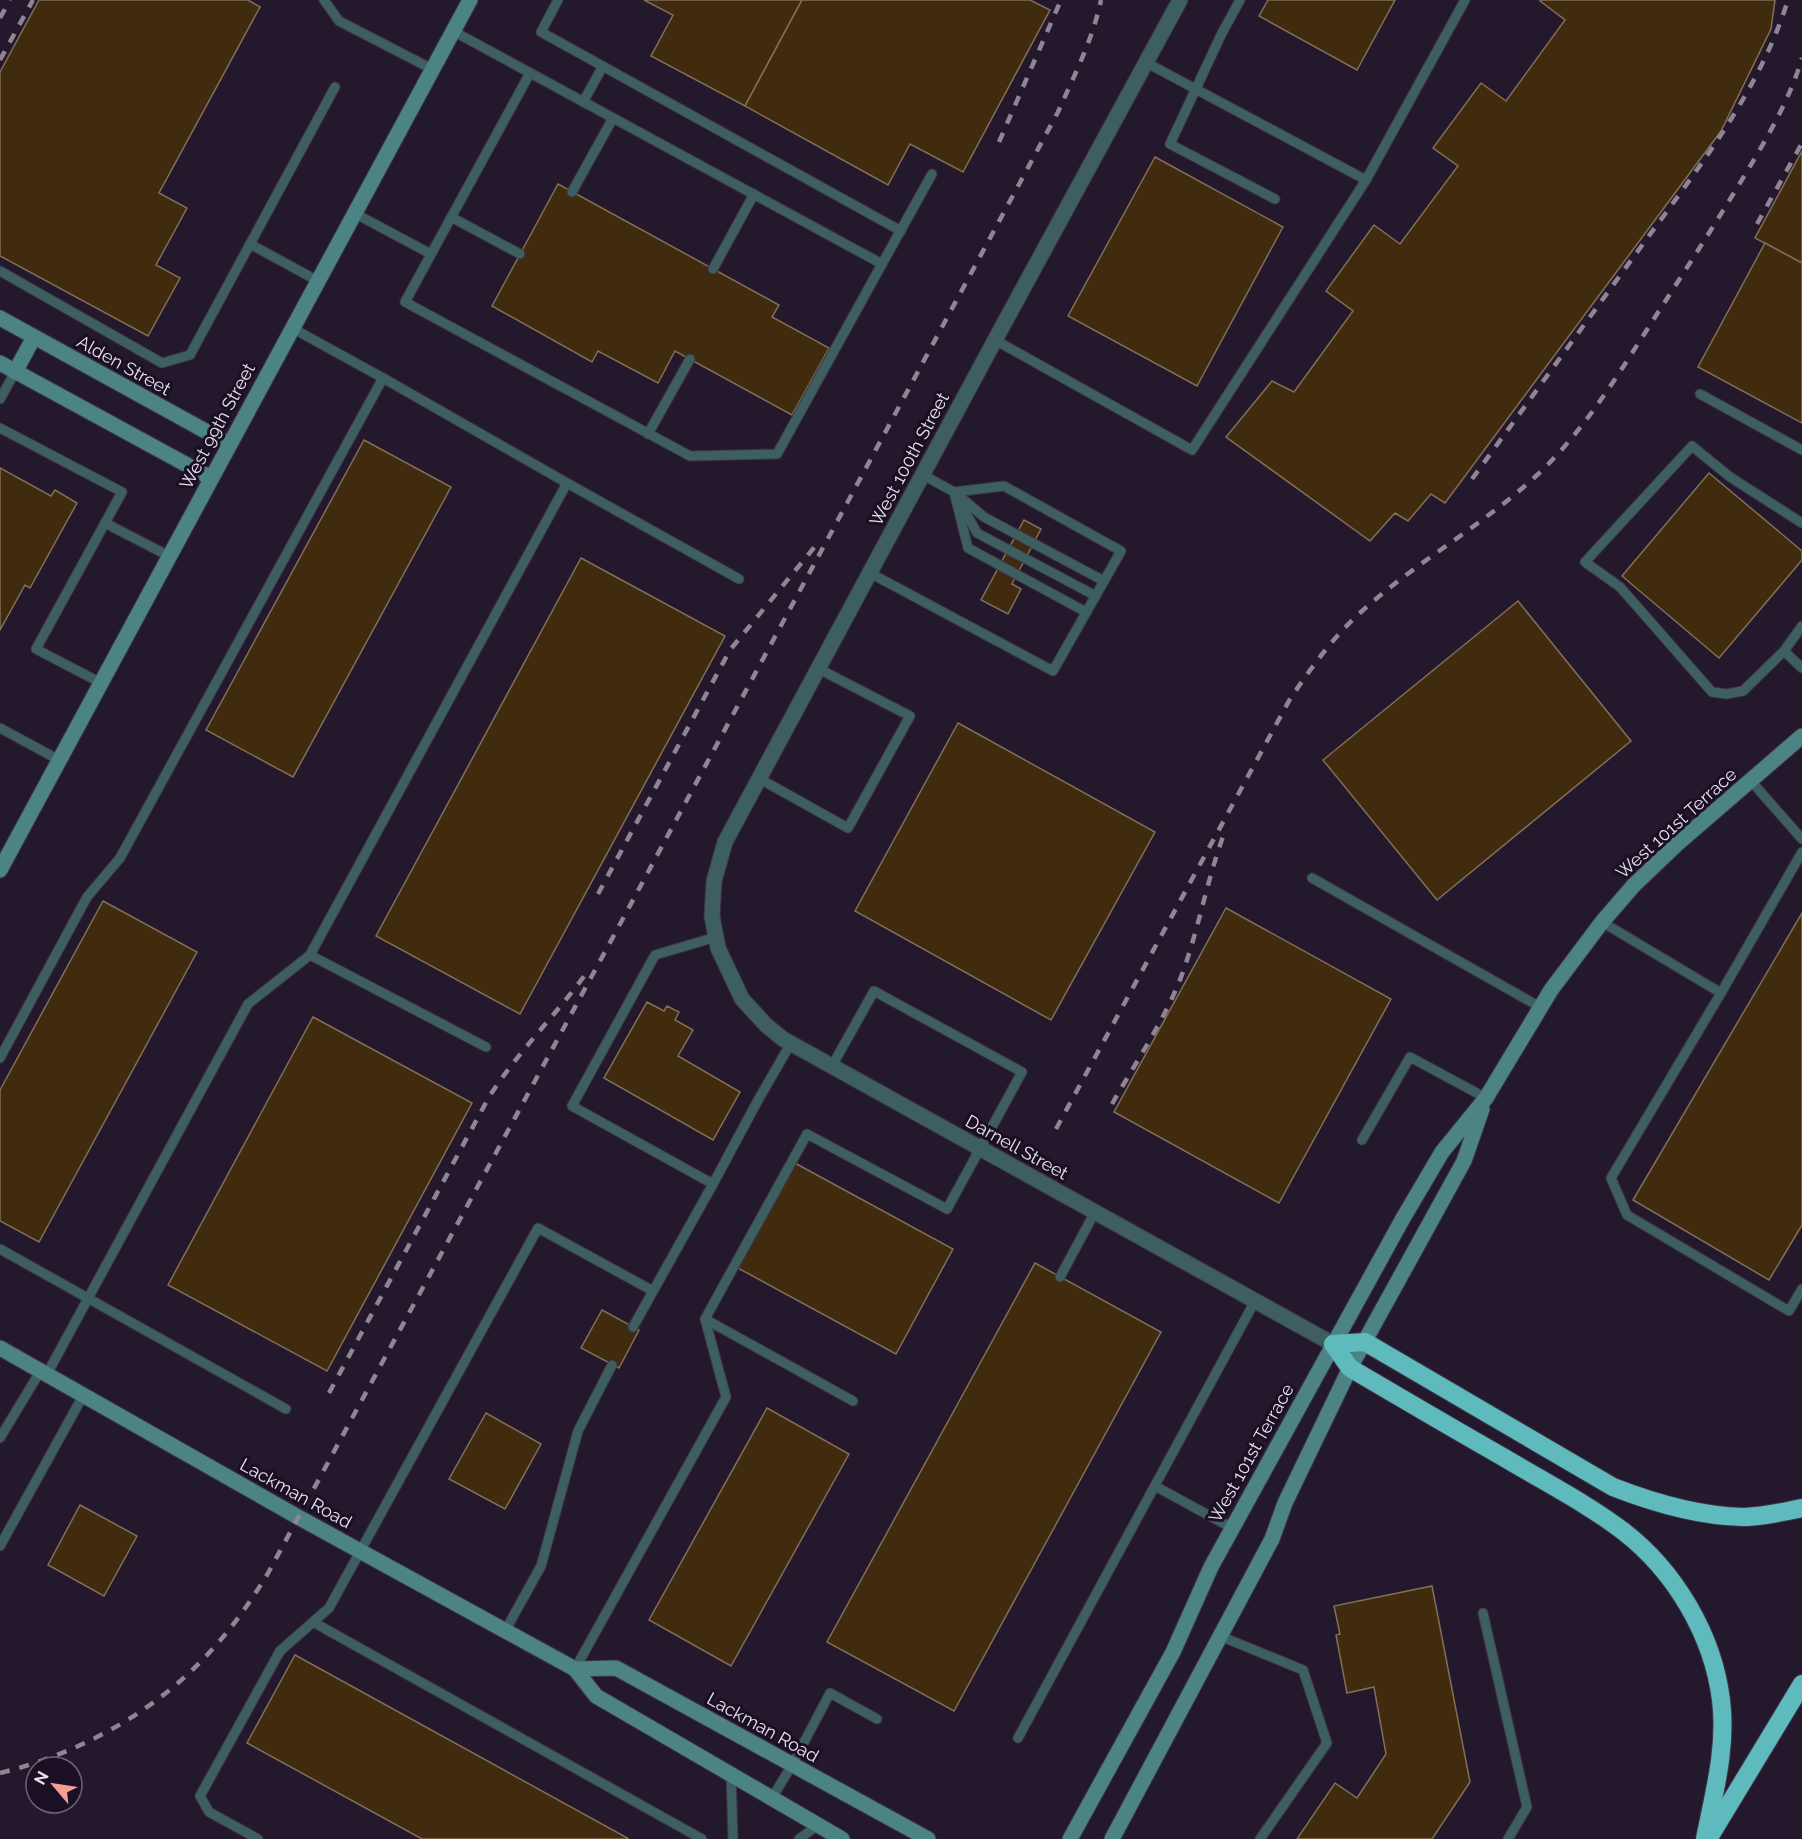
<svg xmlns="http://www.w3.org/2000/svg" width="1802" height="1839" font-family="Raleway,sans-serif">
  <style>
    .building { fill: #402b0f; stroke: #816f58; stroke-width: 1.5 }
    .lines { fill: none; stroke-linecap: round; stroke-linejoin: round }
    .lane-casing { stroke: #3f3448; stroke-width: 11 }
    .street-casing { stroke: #3f3448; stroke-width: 17 }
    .secondary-casing { stroke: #3f3448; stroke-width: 17 }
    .highway-casing { stroke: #3f3448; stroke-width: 20 }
    .lane { stroke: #3d5f60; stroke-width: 9 }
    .street { stroke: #3d5f60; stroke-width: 15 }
    .secondary { stroke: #4c8485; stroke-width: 15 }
    .highway { stroke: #5fbabd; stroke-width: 18 }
    .rail { stroke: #8f8596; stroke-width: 4.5; stroke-dasharray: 10 10; stroke-linecap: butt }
    .labels { text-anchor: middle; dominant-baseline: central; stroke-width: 6; stroke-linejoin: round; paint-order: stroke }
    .street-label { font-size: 18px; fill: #e8e1ef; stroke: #1a0f23 }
  </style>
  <rect width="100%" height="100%" fill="#24182d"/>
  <g class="building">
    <polygon points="39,0 248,0 260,7 159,193 187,208 156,265 180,278 148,336 0,256 0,72"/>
    <polygon points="644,0 802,0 745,106 651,56 673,15"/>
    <polygon points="802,0 1030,0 1050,10 963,172 910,144 888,185 745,106"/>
    <polygon points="1268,0 1395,0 1357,70 1259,16"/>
    <polygon points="1541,0 1775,0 1771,29 1721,131 1445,503 1431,494 1408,521 1395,513 1370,541 1226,437 1272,381 1294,392 1353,311 1326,291 1374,225 1400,244 1458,166 1433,148 1481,83 1506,101 1565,20 1540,1"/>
    <polygon points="1802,151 1802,263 1755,238"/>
    <polygon points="1155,157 1283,227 1197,386 1068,316"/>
    <polygon points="558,184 779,305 772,317 829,348 792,415 675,351 658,383 598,351 592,362 492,306"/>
    <polygon points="1765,243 1802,263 1802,423 1698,367"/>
    <polygon points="364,440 451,487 293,777 206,730"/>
    <polygon points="0,468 51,496 55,490 77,503 30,588 25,585 0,630"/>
    <polygon points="1709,473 1802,551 1802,560 1719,658 1622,576"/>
    <polygon points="1024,520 1041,529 1012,584 1021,589 1008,614 981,600"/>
    <polygon points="581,558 725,636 520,1014 376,936"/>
    <polygon points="1518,601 1631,741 1437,900 1323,760"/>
    <polygon points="958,723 1155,832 1051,1020 855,911"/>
    <polygon points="103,901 197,952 39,1242 0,1221 0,1090"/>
    <polygon points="1226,908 1391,999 1279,1203 1114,1112"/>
    <polygon points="1802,913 1802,1225 1769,1280 1633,1200"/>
    <polygon points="647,1002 664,1011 667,1006 679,1012 675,1020 693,1030 678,1056 740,1092 713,1140 604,1078"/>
    <polygon points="313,1017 472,1103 327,1371 168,1285"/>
    <polygon points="793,1162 953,1249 896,1354 736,1267"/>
    <polygon points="1035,1263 1161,1332 954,1711 827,1642"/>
    <polygon points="602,1310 639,1330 619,1368 581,1348"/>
    <polygon points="767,1408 849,1454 731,1666 649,1620"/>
    <polygon points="486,1413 541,1444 505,1509 449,1479"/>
    <polygon points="80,1505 137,1536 104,1596 48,1565"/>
    <polygon points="1432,1586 1470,1782 1432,1839 1297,1839 1335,1783 1357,1798 1386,1754 1374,1687 1347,1693 1336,1635 1340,1634 1334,1606"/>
    <polygon points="295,1655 629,1839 422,1839 247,1743"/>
  </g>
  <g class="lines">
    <defs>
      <g id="lane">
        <polyline points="324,0 339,21 432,69"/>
        <polyline points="558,0 541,32 901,231"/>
        <polyline points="1240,0 1221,35 1170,144 1275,199"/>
        <polyline points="453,31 882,264 777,454 690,456 405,302 530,73"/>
        <polyline points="1147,63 1366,180"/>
        <polyline points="583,102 603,66"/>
        <polyline points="572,192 613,118"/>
        <polyline points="354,213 431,254"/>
        <polyline points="451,217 520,254"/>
        <polyline points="250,244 318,281"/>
        <polyline points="882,264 932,174"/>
        <polyline points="713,269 754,194"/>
        <polyline points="0,271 162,363 190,355 335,87"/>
        <polyline points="995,340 1192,450 1366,180 1465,0"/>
        <polyline points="1700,394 1802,450"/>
        <polyline points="0,399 15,372"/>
        <polyline points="0,428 122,492 36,649 101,683"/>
        <polyline points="648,434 690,359"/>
        <polyline points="567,483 739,579"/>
        <polyline points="954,492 968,548 1086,612"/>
        <polyline points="958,495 984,517 1104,581"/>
        <polyline points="961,504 977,533 1096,596"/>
        <polyline points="105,523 169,556"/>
        <polyline points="1802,523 1730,477 1692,446 1585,562 1620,587 1712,692 1726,694 1743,691 1784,651 1802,626"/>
        <polyline points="870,573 1053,671 1121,551 1004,486 954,492 923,475"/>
        <polyline points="1784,651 1802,668"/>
        <polyline points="0,728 59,760"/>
        <polyline points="760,779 848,828 910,716 819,669"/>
        <polyline points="1751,781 1802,839"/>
        <polyline points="1312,878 1540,1007"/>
        <polyline points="1602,922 1721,993 1802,852"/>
        <polyline points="716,937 655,955 572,1106 713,1184 757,1102 791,1043"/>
        <polyline points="310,955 567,483 383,378"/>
        <polyline points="1721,993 1611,1178 1627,1215 1789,1311 1802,1289"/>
        <polyline points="0,1058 87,897 120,858 383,378 292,328"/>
        <polyline points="1362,1140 1410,1057 1486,1098"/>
        <polyline points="0,1249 286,1409"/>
        <polyline points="1060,1277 1095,1212"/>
        <polyline points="705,1319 853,1401"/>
        <polyline points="633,1327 713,1184"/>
        <polyline points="47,1374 248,1004 310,955 486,1047"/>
        <polyline points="0,1438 41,1370"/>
        <polyline points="1155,1486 1232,1528"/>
        <polyline points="0,1546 84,1394"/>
        <polyline points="1483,1613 1527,1807 1508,1839"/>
        <polyline points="313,1622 702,1839"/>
        <polyline points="505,1631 541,1566 578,1431 612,1365"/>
        <polyline points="1220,1636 1303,1670 1327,1743 1260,1839"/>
        <polyline points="575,1669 726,1397 705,1319 807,1134 947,1209 1022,1072 874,991 832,1066"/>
        <polyline points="1018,1738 1255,1301"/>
        <polyline points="731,1774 733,1839"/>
        <polyline points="772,1798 792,1765 830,1693 877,1719"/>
        <polyline points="258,1839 209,1812 200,1796 280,1651 329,1608 538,1228 653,1291"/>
        <polyline points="799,1839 818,1825"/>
      </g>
      <polyline id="street" points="1180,0 995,340 725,842 714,881 712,916 718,948 742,999 766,1025 783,1039 1333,1344"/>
      <g id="secondary">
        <polyline points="0,318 229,444"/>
        <polyline points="0,363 211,478"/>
        <polyline points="15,372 34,337"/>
        <polyline points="0,870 470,0"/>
        <polyline points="0,1348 298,1517 575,1669 596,1696 842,1839"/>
        <polyline points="575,1669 616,1668 928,1839"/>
        <polyline points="1070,1839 1173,1652 1211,1567 1402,1220 1442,1152 1486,1098 1551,990 1602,922 1634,885 1677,844 1802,736"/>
        <polyline points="1112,1839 1272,1539 1285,1503 1350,1368 1464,1161 1482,1109"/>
      </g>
      <g id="highway">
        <path d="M1333,1344L1350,1368C1401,1398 1452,1428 1503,1457C1543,1481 1586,1503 1623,1531C1675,1571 1713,1635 1721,1700C1727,1747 1714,1793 1705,1839"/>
        <path d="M1333,1344L1365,1342L1613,1487C1654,1503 1698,1516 1743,1517C1762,1517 1783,1512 1802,1508"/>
        <polyline points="1710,1836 1802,1684"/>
      </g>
    </defs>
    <use href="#lane" class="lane-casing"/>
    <use href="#street" class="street-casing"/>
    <use href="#secondary" class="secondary-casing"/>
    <use href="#highway" class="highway-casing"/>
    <use href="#lane" class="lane"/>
    <use href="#street" class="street"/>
    <use href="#secondary" class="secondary"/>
    <use href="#highway" class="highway"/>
    <g class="rail">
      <polyline points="0,18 10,0"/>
      <polyline points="0,60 33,0"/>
      <polyline points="999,142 1061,0"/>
      <polyline points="1757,224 1802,143"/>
      <path d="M1472,479C1529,401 1586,322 1643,244C1699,167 1759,92 1788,0"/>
      <polyline points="598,894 730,650 817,544"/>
      <path d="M1112,1104C1137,1060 1169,1014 1185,966C1200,922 1208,877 1224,834"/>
      <path d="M1056,1129L1290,699C1311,668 1333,637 1361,612C1416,562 1482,526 1536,476C1591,425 1629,356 1670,294C1697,252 1724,210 1749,168C1770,133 1791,96 1802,58"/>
      <path d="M329,1393L489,1097C517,1053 554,1017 585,975"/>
      <path d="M0,1773C82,1753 161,1709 216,1645C236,1623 252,1599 267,1575L613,937L1058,112C1074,76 1093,39 1101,0"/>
    </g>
  </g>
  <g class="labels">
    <g class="street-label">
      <text transform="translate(124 365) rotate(29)">Alden Street</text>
      <text transform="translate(217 426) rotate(-62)">West 99th Street</text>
      <text transform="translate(909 459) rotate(-62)">West 100th Street</text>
      <text transform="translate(1676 823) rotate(-42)">West 101st Terrace</text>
      <text transform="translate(1017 1147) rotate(29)">Darnell Street</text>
      <text transform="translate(1251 1453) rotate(-61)">West 101st Terrace</text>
      <text transform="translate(296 1493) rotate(29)">Lackman Road</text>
      <text transform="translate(763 1727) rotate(29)">Lackman Road</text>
    </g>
  </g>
  <g transform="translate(54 1785) rotate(299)"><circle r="28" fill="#1a0f23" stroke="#6c6375" stroke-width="1.5"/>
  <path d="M0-4.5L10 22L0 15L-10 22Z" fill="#f59c94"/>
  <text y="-9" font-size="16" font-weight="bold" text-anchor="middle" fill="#e8e1ef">N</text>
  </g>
</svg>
